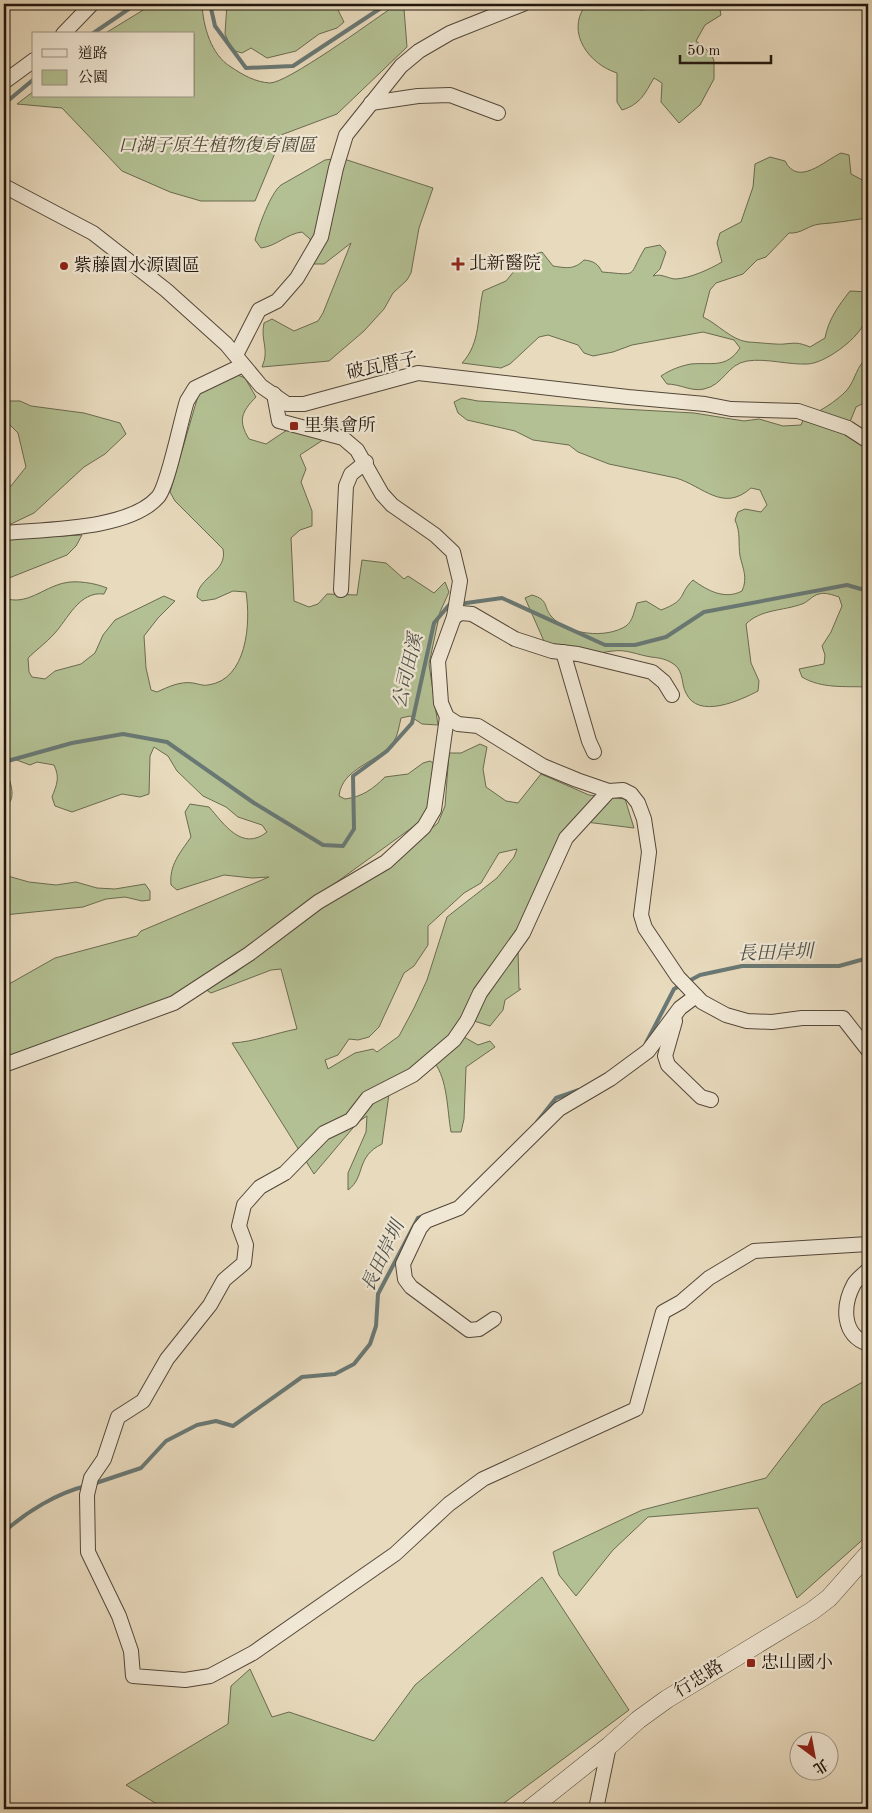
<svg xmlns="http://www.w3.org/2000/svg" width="872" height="1813" font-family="'Old Standard TT','Noto Serif TC',serif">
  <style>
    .green { fill: #b3c093; stroke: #6a6b50; fill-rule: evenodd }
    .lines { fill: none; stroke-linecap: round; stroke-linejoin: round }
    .stream { stroke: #697874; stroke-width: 4 }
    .minor-casing { stroke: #534739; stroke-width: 16 }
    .tertiary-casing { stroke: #534739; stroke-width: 19 }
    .minor { stroke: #f0e7d4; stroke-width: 14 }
    .tertiary { stroke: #f0e7d4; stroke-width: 18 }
    .poi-dot { fill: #8f2418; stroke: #f0e7d4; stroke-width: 2 }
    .labels { text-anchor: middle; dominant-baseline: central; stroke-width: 4.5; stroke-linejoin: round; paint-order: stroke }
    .park-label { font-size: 18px; font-style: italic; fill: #4d4935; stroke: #f0e7d4 }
    .poi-label { font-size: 18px; fill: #21160d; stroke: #f0e7d4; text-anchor: start }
    .street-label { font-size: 18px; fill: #21160d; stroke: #f0e7d4 }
    .water-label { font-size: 19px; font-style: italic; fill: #4b4f49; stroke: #f0e7d4 }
  </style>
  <rect width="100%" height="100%" fill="#e8dabd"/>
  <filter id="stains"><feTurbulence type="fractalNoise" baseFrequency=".004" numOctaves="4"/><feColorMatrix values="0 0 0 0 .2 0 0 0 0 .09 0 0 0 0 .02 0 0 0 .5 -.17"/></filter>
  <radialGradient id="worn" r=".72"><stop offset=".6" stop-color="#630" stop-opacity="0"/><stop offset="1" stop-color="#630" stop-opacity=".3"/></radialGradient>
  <g class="green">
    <path d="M153,4H202C203,26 211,55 231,67C243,75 255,82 270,83C287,83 371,22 390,9H404L407,47L337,114L273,138L275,153L255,201H201L170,192L122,171L62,108L17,104L34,91V96H194V34H104Z"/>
    <polygon points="227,4 335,4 344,22 337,28 319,34 296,51 267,58 251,48 242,53 232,50 225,34"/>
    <path d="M592,4L642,10L683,4L700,8L719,4L721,15L705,25L696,41L711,53L714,61V79L700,105L679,123L661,102L662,83L654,78C645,93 641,104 622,110L617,102V73C589,64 566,33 585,6Z"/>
    <path d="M841,153L849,155L851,174L868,183V218C852,220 836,223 820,224C808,225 802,234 789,233L766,257L757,260L743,274L716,283L710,290L703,317C718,324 731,340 748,342C753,342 780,345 784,344C795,343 798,342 810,347L825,338C828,320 839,305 850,291L868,292C868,302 868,316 863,325C856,340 825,363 808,364C788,365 767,358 747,361C727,364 724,385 704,389C692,392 680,384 667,384L661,376C670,370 680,366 691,364C712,362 726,369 740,348L734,340L703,332L632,345L613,352L593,356L584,353L578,345L548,335L539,337L510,364L501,368L462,363C481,343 477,316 483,291L506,281L526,257L542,252L553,266C566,268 574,270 584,260C594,261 598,264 602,272C640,275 627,278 645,248L660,245L666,252L660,269L653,276C662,273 668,279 676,279C691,278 710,269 722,262L717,243L720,233L741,222L753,187L755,164L770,157L785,161C798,187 824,161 841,153Z"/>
    <path d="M341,158L433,188L419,228L411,273L407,280L393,293L384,309L364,331L329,361L262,367C270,349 260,341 264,323L272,319L294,331L318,321L323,313L351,243L324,264H314L310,239L302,232C286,234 277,246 261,248L255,240C259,226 270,194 281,185L325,160Z"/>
    <path d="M868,357V401L856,407L850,422L859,431L868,430V687C845,686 822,689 802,677L799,669L824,664L825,655L822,646L831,632L842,606L839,597C833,595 825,592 819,594C813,595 808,602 802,604C783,611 761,609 746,624L751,663L759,681L758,691C741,700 698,720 686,693C681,684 684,673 675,665C667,659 660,658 651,657C638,655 626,649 613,651C598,652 583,660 568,663L547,648L525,598L532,595C549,600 543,606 551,616C567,635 606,639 626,626C633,621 634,611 637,603L646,601L661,610C688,600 678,594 693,580C708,591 725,600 742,591C748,578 743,569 740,556C738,543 741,533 735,520L738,512L745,509L761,512L767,505L760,490L751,488C723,513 703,486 676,478L609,464L578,452L569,445L533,440L515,431L467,420L458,413L454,402L462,398L478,401L694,413L744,421L759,419L783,426L801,425L804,418C818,413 837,401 847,390C856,379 856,366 868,357Z"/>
    <path d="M235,374L245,378L256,397C241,412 238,421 249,439L266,444L287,430L326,438L300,455L306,469L301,482L312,511V526L300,530L291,538L294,601L309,607L318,604L327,594L357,595L362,560L386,563L404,579L408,576L434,593L445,582L449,592L440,612L429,664L438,725L422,724L410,716L401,718C399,726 398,735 394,741C379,763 342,767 339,796L345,799C362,797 373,789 385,777L408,774L423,763L430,761L437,765L428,816L182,994L4,1058V989L9,984L55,958L137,936L141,931L269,877L252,878L224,875L177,890L171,885C169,865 180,853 191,837L185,812L190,804L209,807C224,824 242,852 267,832L262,825L238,817L226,807L203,796L177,771L168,756L154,747L150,756L149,794L140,797L122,794L72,812L55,806L52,797C57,784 60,778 54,765L37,762L30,765L14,759H5C4,775 22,796 4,808V598C27,606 42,588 64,583C76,580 95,583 107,588L104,594C79,591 68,619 54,634C46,643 36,650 28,658L29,672L32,677L45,679L55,671L81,664L95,653L103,635L115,620L164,596L175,601L158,618L144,636L146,668L151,690L157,692C168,687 180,681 193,683C199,684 203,686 208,685C247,680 251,623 246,592L233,591L215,599L202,601L197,597C198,577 228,572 223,549L175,501L170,492L200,389Z"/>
    <polygon points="8,401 20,401 31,406 84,413 120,423 126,434 105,454 84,467 34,513 11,524 4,522 4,487 11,486 26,467 18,433 9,424 4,412"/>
    <polygon points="82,535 76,546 67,555 4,580 4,539"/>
    <path d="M480,744L487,747L483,769L486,787L506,801L518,803L541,774L589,795L625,799L634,828L586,822L575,833L518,949L519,989H521L505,1000L503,1010L490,1026L474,1021L464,1037L478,1045L490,1041L495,1047L466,1067L464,1119L461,1132H451C447,1110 448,1080 434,1062L389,1094L382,1144C355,1157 366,1177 348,1190V1173L366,1132L367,1116L358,1122L314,1174L232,1043C254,1042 275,1033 297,1029L281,969L271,970L211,993L205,989L235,973L306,916L400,855L438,823L445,806L449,753H461ZM517,849L514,857L497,878L447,917L427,980L414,1008L399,1036L377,1052L373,1049L355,1053L328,1069L325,1060L338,1055L349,1039L358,1040L369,1037L379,1027L404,973L414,966L428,945V926L464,893L481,883L499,853Z"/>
    <polygon points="4,875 29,882 56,885 76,882 97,888 115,889 145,884 150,891 150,900 142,901 125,897 106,899 83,907 4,915"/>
    <polygon points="868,1379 868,1535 797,1598 758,1508 648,1517 613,1550 576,1596 559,1575 553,1552 642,1510 766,1478 822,1405"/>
    <polygon points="542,1577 629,1710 496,1809 165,1809 126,1785 228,1724 231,1686 250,1669 272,1717 289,1712 374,1741 415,1685"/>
  </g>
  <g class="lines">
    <g class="stream">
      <polyline points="210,4 215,26 246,68 293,66 387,4"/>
      <polyline points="92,34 136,4"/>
      <polyline points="4,104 34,79"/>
      <polyline points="459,604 502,598 605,645 635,645 666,637 704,612 847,585 868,591"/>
      <polyline points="4,762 72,743 123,734 167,742 254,803 323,845 343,846 354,829 353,776 387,751 412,723 434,623 449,605 452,605"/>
      <polyline points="646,1043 674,989 700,975 742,966 839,966 868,958"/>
      <polyline points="537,1122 556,1098 579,1090"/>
      <polyline points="93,1484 141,1468 166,1441 197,1425 216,1421 233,1426 302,1377 335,1374 354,1364 370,1344 376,1326 378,1294 418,1218 424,1216"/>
      <path d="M4,1532C26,1512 57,1493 86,1486"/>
    </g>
    <defs>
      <g id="minor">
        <polyline points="63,34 92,4"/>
        <polyline points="4,82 34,60"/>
        <polyline points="371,103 418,96 450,95 498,113"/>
        <polyline points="4,186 93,233 166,290 226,344 261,386 287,404 304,404 418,373 628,397 705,404 731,409 798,411 848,428 868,441"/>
        <polyline points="236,355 259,310 277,301 297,278 321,237 336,168 346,135 401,66 419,51 450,33 523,4"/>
        <polyline points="274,394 279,421 343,438 357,450 382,494 392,505 435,535 453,552 460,581 454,617 438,661 441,703 447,717 458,724 478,726 543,766 577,780 609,791 623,790 631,794 638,803 644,819 649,852 641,915 645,928 678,977 702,1002 726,1015 747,1021 772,1022 802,1018 843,1018 868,1050"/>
        <path d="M4,533C46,529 129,530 158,497C168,486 181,419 187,401L195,388L243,365"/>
        <polyline points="341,590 346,486 351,474 366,462"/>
        <polyline points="454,617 461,613 472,614 515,639 552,651 578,654 652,672 664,682 672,695"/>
        <polyline points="563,652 589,741 594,752"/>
        <polyline points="609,791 566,838 523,933 480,993 467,1021 454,1040 413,1075 368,1098 351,1120 324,1133 285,1173 260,1187 244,1205 239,1226 246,1245 244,1263 224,1280 210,1305 167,1359 143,1401 118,1417 104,1459 91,1478 87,1495 88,1552 119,1616 131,1651 133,1676 185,1680 210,1676 253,1653 395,1554 449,1504 483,1479 636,1409 663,1312 681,1302 709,1278 754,1251 868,1244"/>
        <polyline points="675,1021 665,1056 668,1065 701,1097 711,1100"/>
        <polyline points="4,1065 174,1003 249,954 318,902 386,862 424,827 434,810 447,717"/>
        <path d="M868,1270C864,1274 857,1279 854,1284C842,1306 842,1335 868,1344"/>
        <polyline points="494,1319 479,1329 469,1330 411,1287 405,1279 403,1264 420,1228 426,1221 459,1208 559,1109 610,1079 648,1051 680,1008 696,996"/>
        <polyline points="596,1809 609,1746"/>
      </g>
      <polyline id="tertiary" points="530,1809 609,1746 638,1720 667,1699 812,1611 829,1598 868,1554"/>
    </defs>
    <use href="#minor" class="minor-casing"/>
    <use href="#tertiary" class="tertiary-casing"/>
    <use href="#minor" class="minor"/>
    <use href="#tertiary" class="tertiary"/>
  </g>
  <g class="poi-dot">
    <path d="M455.5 256.5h5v5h5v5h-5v5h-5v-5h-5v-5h5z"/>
    <circle cx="64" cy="266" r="5"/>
    <rect x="289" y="421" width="10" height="10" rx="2.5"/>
    <rect x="746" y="1658" width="10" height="10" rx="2.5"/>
  </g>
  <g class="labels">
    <g class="park-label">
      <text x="217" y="146">口湖子原生植物復育園區</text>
    </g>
    <g class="poi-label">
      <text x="469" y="264">北新醫院</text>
      <text x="74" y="266">紫藤園水源園區</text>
      <text x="304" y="426">里集會所</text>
      <text x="761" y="1663">忠山國小</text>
    </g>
    <g class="street-label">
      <text transform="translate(382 366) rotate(-12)">破瓦厝子</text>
      <text transform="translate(699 1679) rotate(-32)">行忠路</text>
    </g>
    <g class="water-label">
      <text transform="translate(409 671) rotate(-77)">公司田溪</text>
      <text transform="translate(775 954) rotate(-2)">長田岸圳</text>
      <text transform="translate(384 1257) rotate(-65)">長田岸圳</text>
    </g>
  </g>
  <rect width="872" height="1813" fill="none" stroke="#e8dabd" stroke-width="20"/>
  <rect x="5" y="5" width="862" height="1803" fill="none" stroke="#21160d" stroke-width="2.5"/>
  <rect x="10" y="10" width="852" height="1793" fill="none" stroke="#21160d"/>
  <rect x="32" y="32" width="162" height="65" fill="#f0e7d4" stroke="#9d9384"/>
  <rect x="42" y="49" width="25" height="8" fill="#f0e7d4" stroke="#9d9384"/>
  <text x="78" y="58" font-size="15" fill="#21160d">道路</text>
  <rect x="42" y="70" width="25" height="15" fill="#b3c093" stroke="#9d9384"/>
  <text x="78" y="82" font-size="15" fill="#21160d">公園</text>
  <g transform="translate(814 1756) rotate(148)"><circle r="24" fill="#f0e7d4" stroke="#9d9384"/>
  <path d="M0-4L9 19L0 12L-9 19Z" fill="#8f2418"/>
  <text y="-8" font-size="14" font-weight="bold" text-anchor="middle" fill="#21160d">北</text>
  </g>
  <path d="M680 55v8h91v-8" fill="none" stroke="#21160d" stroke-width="2.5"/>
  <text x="687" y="55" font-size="15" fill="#21160d" stroke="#f0e7d4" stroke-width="4" paint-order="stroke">50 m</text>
  <rect width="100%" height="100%" filter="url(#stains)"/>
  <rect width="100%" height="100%" fill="url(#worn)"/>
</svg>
